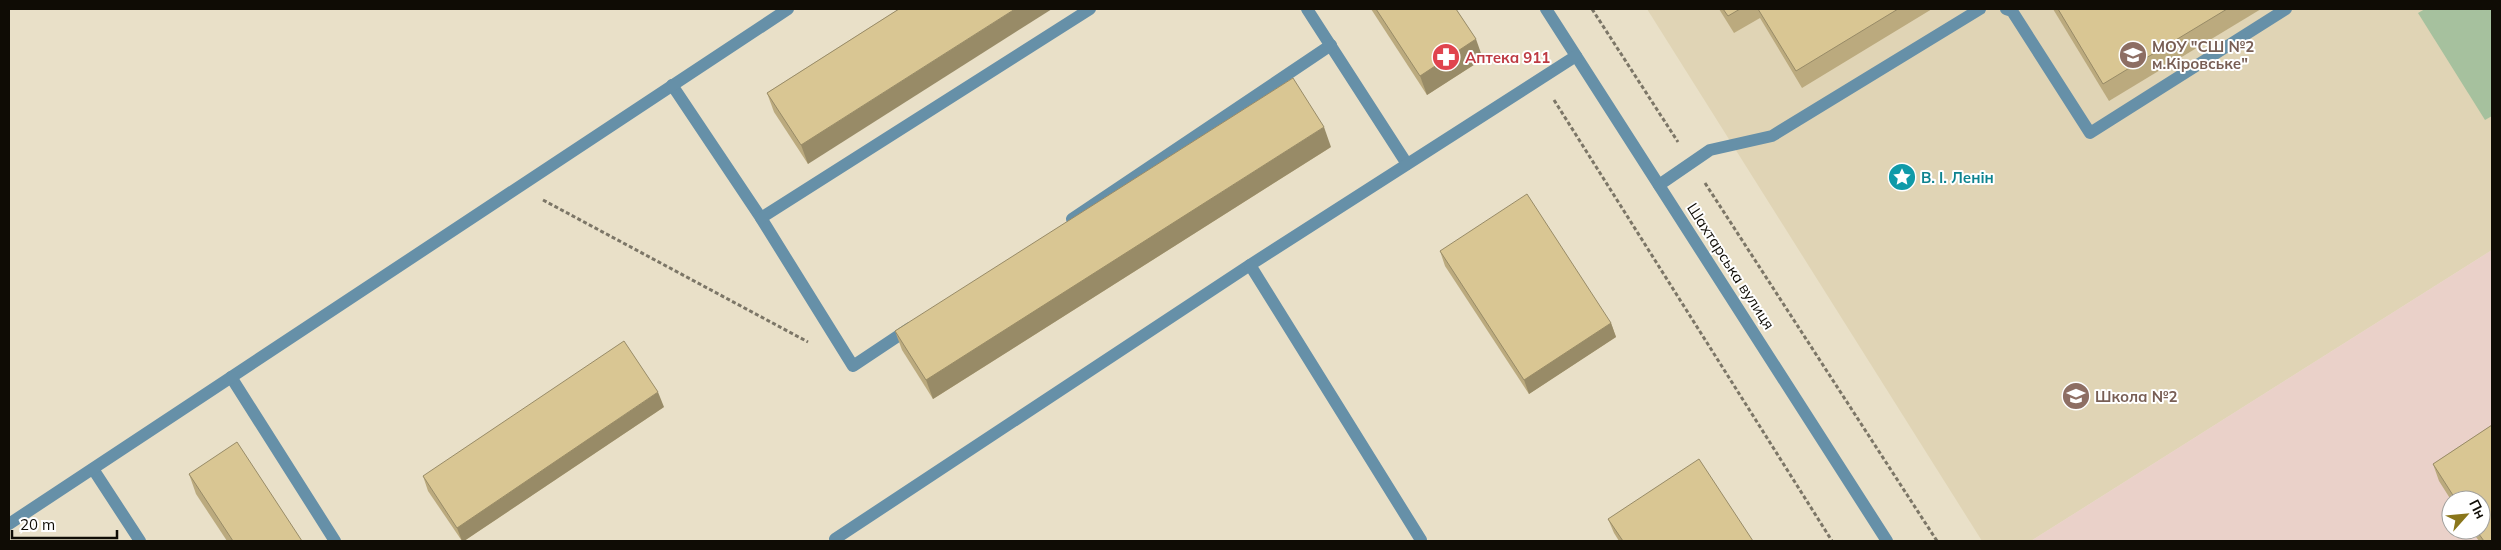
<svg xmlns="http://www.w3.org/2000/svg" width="2501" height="550" font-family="Mulish,sans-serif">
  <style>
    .built { fill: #e0d4b5 }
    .medical { fill: #ead1c9; fill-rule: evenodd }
    .green { fill: #a6c19e }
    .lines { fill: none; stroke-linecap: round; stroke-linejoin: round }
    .path { stroke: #7c7667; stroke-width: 3; stroke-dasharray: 4 2.5; stroke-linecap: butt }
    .minor { stroke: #6690a8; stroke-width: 12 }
    .wall { fill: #bbaa7e }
    .shaded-wall { fill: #988b67 }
    .building { fill: #d9c693; stroke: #988b67 }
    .labels { text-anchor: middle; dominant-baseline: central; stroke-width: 4; stroke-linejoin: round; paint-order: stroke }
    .education-label { font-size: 15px; font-weight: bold; fill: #785e54; stroke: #fff; text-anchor: start }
    .health-label { font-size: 15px; font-weight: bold; fill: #be3a42; stroke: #fff; text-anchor: start }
    .culture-label { font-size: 15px; font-weight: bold; fill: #0d838f; stroke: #fff; text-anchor: start }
    .street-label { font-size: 15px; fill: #0f0c05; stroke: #fff }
  </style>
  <rect width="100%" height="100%" fill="#e9e0c8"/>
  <polygon class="built" points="1647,9 2492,9 2492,250 2031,541 1982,541"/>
  <path class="medical" d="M2492,250V541H2031ZM2451,500H2481V530H2451Z"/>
  <polygon class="green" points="2425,9 2492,9 2492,116 2485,120 2418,13"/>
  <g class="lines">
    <g class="path">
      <polyline points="1592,9 1678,142"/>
      <polyline points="1554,100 1832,541"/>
      <polyline points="1705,183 1937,541"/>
      <polyline points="543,200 808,342"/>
    </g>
    <g class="minor">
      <polyline points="1307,9 1407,164"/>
      <polyline points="1546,9 1887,541"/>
      <polyline points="2006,9 2012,11 2090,133 2286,9"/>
      <polyline points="672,85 761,218 853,366 910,328"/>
      <polyline points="1659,185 1710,150 1772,136 1980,9"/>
      <polyline points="761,218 1090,9"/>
      <polyline points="1072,219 1331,45"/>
      <polyline points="231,377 335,541"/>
      <polyline points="93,469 140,541"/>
      <polyline points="9,524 788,9"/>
      <polyline points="835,539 1250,265"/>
      <polyline points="1421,540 1250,265 1576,56"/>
    </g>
  </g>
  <g class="wall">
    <polygon points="899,9 808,164 774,112 767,93"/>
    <polygon points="1371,9 1456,9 1483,59 1427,95"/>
    <polygon points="1719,9 1932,9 1802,88 1760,18 1734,33"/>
    <polygon points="2053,9 2261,9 2109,101"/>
    <polygon points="1331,147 933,399 902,350 895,331"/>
    <polygon points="1440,251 1611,323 1616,337 1529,394 1445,266"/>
    <polygon points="664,407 464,541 462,541 428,491 423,476"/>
    <polygon points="2492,425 2492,541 2479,541 2471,530 2481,530 2481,500 2451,500 2439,481 2433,464"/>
    <polygon points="189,474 302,541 227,541 196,494"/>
    <polygon points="1608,519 1753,541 1619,541 1614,533"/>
  </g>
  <g class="shaded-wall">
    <polygon points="1015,9 1052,9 808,164 801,145"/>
    <polygon points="1476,39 1483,59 1427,95 1420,76"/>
    <polygon points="1324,127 1331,147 933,399 926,380"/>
    <polygon points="1611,323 1616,337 1529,394 1524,380"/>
    <polygon points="658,392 664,407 464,541 462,541 457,528"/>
  </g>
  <g class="building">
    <polygon points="899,9 1015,9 801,145 767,93"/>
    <polygon points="1376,9 1456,9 1476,39 1420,76"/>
    <polygon points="1723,9 1740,9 1728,16"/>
    <polygon points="1758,9 1898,9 1796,71"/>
    <polygon points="2058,9 2227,9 2103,84"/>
    <polygon points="1293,78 1324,127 926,380 895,331"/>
    <polygon points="1527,194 1611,323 1524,380 1440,251"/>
    <polygon points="624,341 658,392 457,528 423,476"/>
    <polygon points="2492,425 2492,541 2484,541 2476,530 2481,530 2481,500 2456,500 2433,464"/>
    <polygon points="237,442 302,541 233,541 189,474"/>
    <polygon points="1699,459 1753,541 1623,541 1608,519"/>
  </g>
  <defs>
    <symbol id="school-disc" viewBox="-11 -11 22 22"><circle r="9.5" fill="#8d6e63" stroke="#fff"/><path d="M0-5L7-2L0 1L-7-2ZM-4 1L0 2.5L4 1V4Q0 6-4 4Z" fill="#fff"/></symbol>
    <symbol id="pharmacy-disc" viewBox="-11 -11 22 22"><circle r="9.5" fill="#e0444e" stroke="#fff"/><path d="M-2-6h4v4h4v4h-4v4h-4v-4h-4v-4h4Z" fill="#fff"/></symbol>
    <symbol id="sight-disc" viewBox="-11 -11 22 22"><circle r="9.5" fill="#0f9aa8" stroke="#fff"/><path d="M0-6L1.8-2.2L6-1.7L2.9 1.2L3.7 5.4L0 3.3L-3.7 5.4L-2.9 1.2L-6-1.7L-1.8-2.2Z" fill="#fff"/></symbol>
  </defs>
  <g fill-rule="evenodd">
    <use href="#school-disc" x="2117" y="39" width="32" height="32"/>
    <use href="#pharmacy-disc" x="1430" y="41" width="32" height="32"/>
    <use href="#sight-disc" x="1886" y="161" width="32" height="32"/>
    <use href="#school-disc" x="2060" y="380" width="32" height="32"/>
  </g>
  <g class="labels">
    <g class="education-label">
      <text x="2152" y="46">МОУ "СШ №2<tspan x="2152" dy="17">м.Кіровське"</tspan></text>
      <text x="2095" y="396">Школа №2</text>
    </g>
    <g class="health-label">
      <text x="1465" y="57">Аптека 911</text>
    </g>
    <g class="culture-label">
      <text x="1921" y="177">В. І. Ленін</text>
    </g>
    <g class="street-label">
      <text transform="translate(1731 266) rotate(57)">Шахтарська вулиця</text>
    </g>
  </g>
  <rect width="2501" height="550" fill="none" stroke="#0f0c05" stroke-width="20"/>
  <g transform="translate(2466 515) rotate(63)"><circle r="24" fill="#ffffff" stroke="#9f9e9b"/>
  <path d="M0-4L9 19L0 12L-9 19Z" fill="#8a761b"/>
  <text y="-8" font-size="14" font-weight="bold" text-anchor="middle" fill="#0f0c05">Пн</text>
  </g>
  <path d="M12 530v8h105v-8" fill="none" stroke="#0f0c05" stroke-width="2.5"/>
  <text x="20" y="530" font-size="15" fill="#0f0c05" stroke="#ffffff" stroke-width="4" paint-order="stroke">20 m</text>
</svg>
